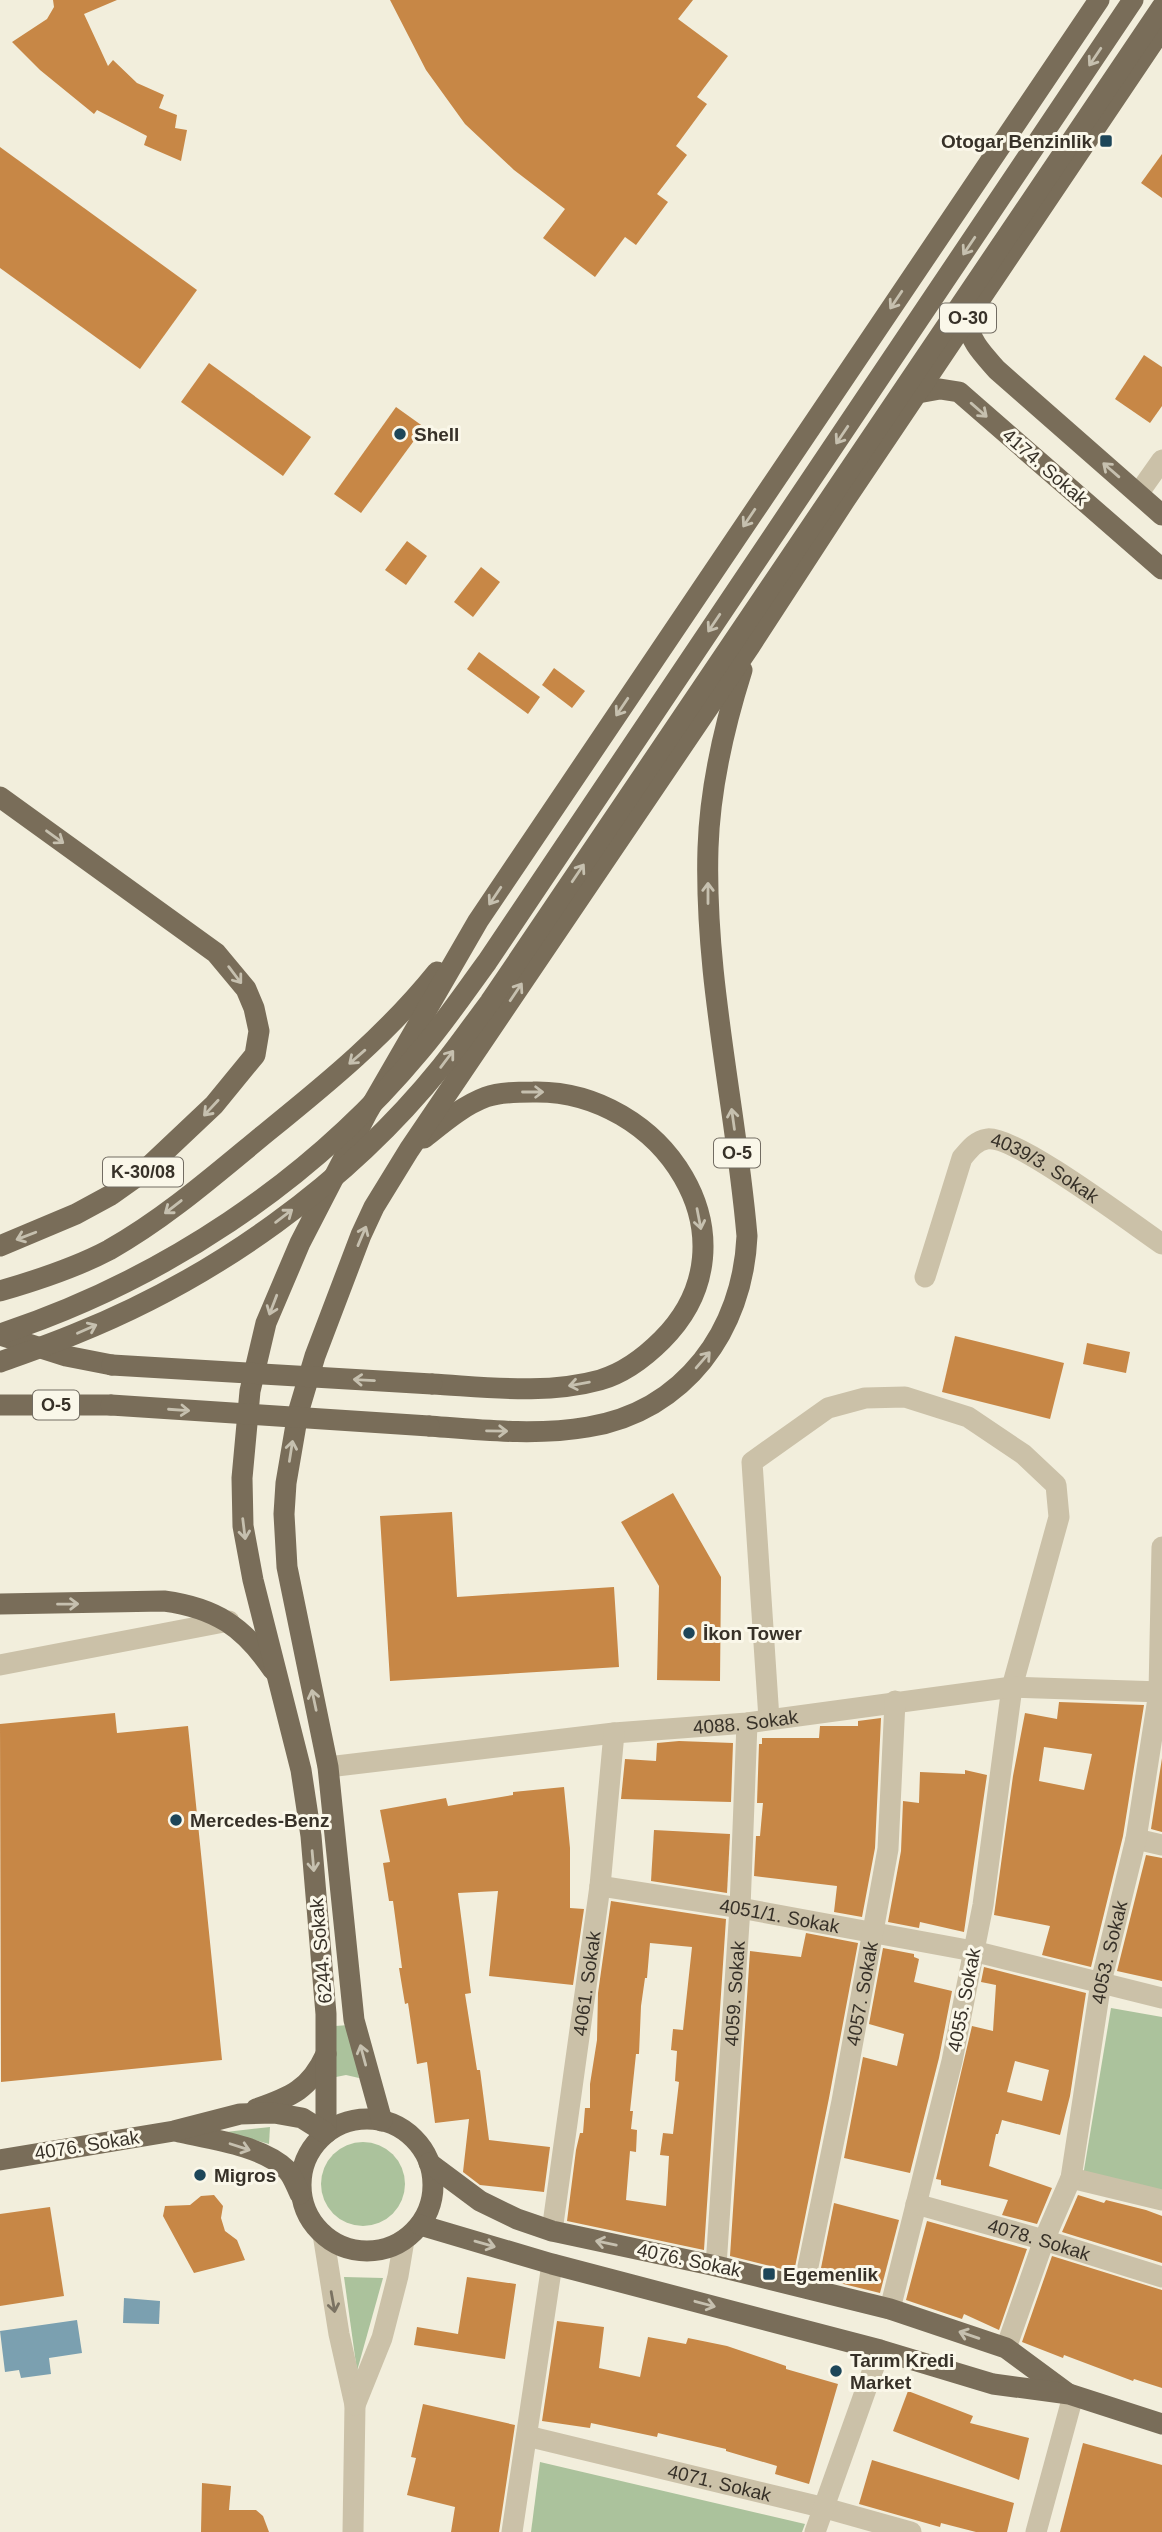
<svg xmlns="http://www.w3.org/2000/svg" width="1162" height="2532" font-family="Arial,sans-serif">
  <style>
    .green { fill: #abc29c }
    .water { fill: #7ba0b0 }
    .building { fill: #c78746; fill-rule: evenodd }
    .lines { fill: none; stroke-linecap: round; stroke-linejoin: round }
    .minor { stroke: #cbc1a8; stroke-width: 21 }
    .major { stroke: #796d59; stroke-width: 21 }
    .major-bridge { stroke: #796d59; stroke-width: 21 }
    .oneway { stroke: #c6c0af }
    .oneway2 { stroke: #7a7262 }
    .poi-dot { fill: #1d4659; stroke: #faf7e9; stroke-width: 2.5 }
    .labels { text-anchor: middle; dominant-baseline: central; stroke-width: 6; stroke-linejoin: round; paint-order: stroke }
    .shield { fill: #faf7e9; stroke: #726c62; stroke-width: 2 }
    .shield-label { font-size: 18px; font-weight: bold; fill: #373128 }
    .poi-label { font-size: 19px; font-weight: bold; fill: #373128; stroke: #faf7e9; text-anchor: start }
    .street-label { font-size: 19px; fill: #373128; stroke: #faf7e9 }
  </style>
  <rect width="100%" height="100%" fill="#f2eedc"/>
  <g class="green">
    <polygon points="1111,2008 1162,2017 1162,2190 1083,2176"/>
    <polygon points="349,2025 359,2078 346,2075 336,2077 335,2026"/>
    <polygon points="270,2127 269,2144 226,2132"/>
    <circle cx="363" cy="2184" r="42"/>
    <polygon points="344,2277 383,2278 357,2371"/>
    <polygon points="540,2462 805,2524 802,2532 531,2532"/>
  </g>
  <g class="water">
    <polygon points="124,2298 160,2301 159,2324 123,2323"/>
    <polygon points="77,2320 82,2353 49,2358 51,2374 21,2378 19,2370 5,2372 0,2331"/>
  </g>
  <g class="building">
    <polygon points="53,0 117,0 84,14 108,66 113,60 137,83 164,95 159,108 177,115 175,128 187,130 181,161 144,145 147,136 97,110 94,114 40,70 12,42 47,19 54,7"/>
    <polygon points="390,0 693,0 678,19 728,56 697,97 707,104 676,146 687,155 657,194 668,202 636,245 625,237 595,277 543,238 565,209 514,170 465,124 426,70"/>
    <polygon points="0,147 197,290 140,369 0,268"/>
    <polygon points="1162,154 1162,198 1141,183"/>
    <polygon points="1144,355 1162,367 1162,406 1150,423 1115,399"/>
    <polygon points="209,363 311,437 283,476 181,402"/>
    <polygon points="396,407 424,427 361,513 334,494"/>
    <polygon points="407,541 427,556 406,585 385,570"/>
    <polygon points="481,567 500,582 473,617 454,602"/>
    <polygon points="479,652 540,697 528,714 467,669"/>
    <polygon points="554,668 585,691 572,708 542,685"/>
    <polygon points="955,1336 1064,1363 1050,1419 942,1392"/>
    <polygon points="1087,1343 1130,1352 1126,1373 1083,1364"/>
    <polygon points="673,1493 721,1577 720,1681 657,1680 659,1586 621,1522"/>
    <polygon points="452,1512 457,1597 614,1587 619,1667 390,1681 380,1516"/>
    <path d="M1059,1702L1144,1705L1123,1836L1091,1967L1042,1955L1050,1926L994,1915L1013,1776L1025,1713L1057,1719ZM1044,1747L1092,1754L1084,1790L1039,1781Z"/>
    <polygon points="115,1713 117,1733 188,1726 222,2060 1,2082 0,1724"/>
    <polygon points="881,1718 875,1848 862,1917 834,1912 837,1886 754,1876 756,1836 760,1836 763,1803 757,1803 759,1744 762,1744 762,1738 819,1738 820,1726 858,1726 858,1721"/>
    <polygon points="679,1741 733,1743 731,1802 621,1799 625,1759 656,1761 657,1743"/>
    <polygon points="1162,1758 1162,1832 1151,1829"/>
    <polygon points="965,1770 987,1775 964,1932 920,1922 919,1928 888,1922 901,1851 903,1801 919,1803 920,1772 965,1774"/>
    <polygon points="564,1787 570,1848 570,1908 584,1909 573,1985 489,1976 498,1891 458,1893 471,1993 465,1994 477,2070 480,2070 489,2140 550,2147 544,2192 480,2185 463,2172 469,2119 435,2123 427,2062 417,2064 408,2003 405,2004 399,1968 402,1968 393,1901 389,1901 383,1863 390,1862 380,1810 446,1798 448,1806 513,1795 513,1792"/>
    <polygon points="654,1830 730,1834 727,1893 651,1881"/>
    <polygon points="1146,1855 1162,1858 1162,1981 1117,1971"/>
    <path d="M611,1901L726,1919L704,2250L567,2221L576,2150L580,2133H583L585,2108H590V2084L597,2040L598,1993ZM650,1943L692,1947L683,2030L673,2029L671,2050L677,2051L675,2081L679,2082L673,2134L663,2133L660,2155L669,2156L666,2206L626,2200L630,2151L636,2152L637,2130L631,2129L633,2111H630L636,2054H639L641,2006L645,1978H647Z"/>
    <polygon points="806,1933 858,1943 829,2098 794,2272 730,2256 750,1951 801,1957"/>
    <polygon points="883,1948 914,1954 914,1957 919,1959 914,1982 952,1991 939,2058 910,2173 844,2158 863,2057 897,2066 904,2034 869,2024"/>
    <path d="M984,1967L1086,1993L1070,2096L1060,2135L1002,2120L998,2134H996L989,2166L1052,2188L1037,2224L1002,2215L1008,2200L941,2185V2180L936,2179L972,2026L993,2031L996,1985L981,1982ZM1015,2061L1049,2070L1042,2101L1007,2092Z"/>
    <polygon points="214,2195 223,2206 221,2218 225,2231 237,2240 245,2260 194,2273 163,2216 165,2206 190,2205 201,2196"/>
    <polygon points="1078,2195 1104,2203 1106,2200 1146,2210 1162,2216 1162,2263 1062,2232"/>
    <polygon points="834,2203 899,2220 880,2293 819,2278"/>
    <polygon points="50,2207 64,2296 0,2306 0,2214"/>
    <polygon points="927,2221 1027,2249 999,2330 964,2314 962,2319 906,2300"/>
    <polygon points="1052,2256 1162,2290 1162,2388 1134,2379 1133,2381 1064,2355 1063,2358 1022,2342"/>
    <polygon points="467,2277 516,2284 505,2359 414,2345 417,2327 458,2334"/>
    <polygon points="557,2321 604,2327 599,2368 640,2377 648,2337 686,2344 688,2338 727,2346 786,2366 786,2369 838,2384 809,2484 775,2474 777,2466 726,2451 726,2449 658,2433 657,2437 591,2423 590,2428 542,2421"/>
    <polygon points="908,2391 973,2416 970,2423 1029,2438 1019,2480 893,2431"/>
    <polygon points="423,2404 515,2425 499,2532 451,2532 455,2507 407,2495 416,2458 411,2457"/>
    <polygon points="1083,2443 1162,2465 1162,2532 1060,2532"/>
    <polygon points="872,2460 1014,2503 1007,2532 976,2532 941,2523 940,2527 859,2504"/>
    <polygon points="202,2483 231,2486 229,2510 256,2510 263,2516 269,2532 201,2532"/>
  </g>
  <g class="lines">
    <g class="minor">
      <polyline points="1138,494 1162,460"/>
      <path id="s1" d="M925,1277L962,1158C969,1150 975,1141 987,1139C1014,1134 1134,1225 1162,1244"/>
      <polyline points="0,1665 229,1621"/>
      <polyline points="769,1719 752,1462 828,1408 865,1398 905,1397 968,1417 1023,1454 1056,1485 1059,1517 1012,1687 983,1905 952,2061 890,2309"/>
      <path id="s2" d="M328,1767L614,1733L747,1723L1012,1687L1162,1692"/>
      <polyline points="1136,1839 1162,1845"/>
      <path id="s3" d="M600,1886L740,1908L973,1951L1162,1998"/>
      <polyline points="1071,2178 1162,2200"/>
      <path id="s4" d="M916,2204L1044,2240L1162,2277"/>
      <path id="s5" d="M552,2231L600,1886L614,1733"/>
      <polyline points="323,2234 339,2334 355,2405 353,2532"/>
      <path id="s6" d="M716,2266L740,1908L747,1723"/>
      <path id="s7" d="M804,2286L842,2101L888,1849L895,1701"/>
      <path id="s8" d="M1006,2348L1044,2240L1071,2178L1101,1982L1136,1839L1159,1692L1162,1547"/>
      <polyline points="355,2405 382,2338 398,2276 404,2240"/>
      <path id="s9" d="M527,2436L825,2508L911,2532"/>
      <polyline points="512,2532 552,2264"/>
      <polyline points="815,2532 880,2350"/>
      <polyline points="1036,2532 1073,2396"/>
    </g>
    <g class="major">
      <path d="M967,320C970,342 983,354 997,370L1162,515"/>
      <polyline points="918,393 940,389 959,392 1162,569"/>
      <polyline points="0,797 216,953 246,989 254,1008 259,1031 255,1055 214,1105 142,1173 111,1195 76,1214 0,1246"/>
      <path d="M424,1138C443,1123 462,1106 486,1097C500,1092 518,1092 533,1092C661,1089 763,1239 662,1340C645,1357 624,1373 600,1380C546,1395 487,1387 432,1384"/>
      <path d="M0,1291C38,1280 75,1268 109,1250C166,1218 217,1173 267,1132C330,1081 386,1035 437,972"/>
      <polyline points="0,1335 66,1356 112,1365"/>
      <polyline points="0,1405 111,1405"/>
      <path d="M429,1426C481,1430 536,1436 588,1427C685,1411 743,1330 747,1236C736,1106 704,978 708,848C710,787 724,727 742,670"/>
      <path d="M0,1604L164,1601C216,1608 244,1627 273,1670"/>
      <path d="M256,2109C291,2097 310,2089 326,2054"/>
      <circle cx="367" cy="2185" r="66"/>
      <polyline points="382,2121 354,2020 328,1767 287,1567 284,1514 286,1483 298,1413 315,1356 361,1235 374,1207 409,1150 750,646 845,500 1162,29"/>
      <path d="M179,2132C211,2139 263,2146 287,2170C293,2176 296,2186 300,2194"/>
      <polyline points="326,2133 326,2014 311,1836 301,1770 253,1580 243,1526 242,1478 250,1391 266,1323 300,1243 367,1113 478,921 1099,0"/>
      <polyline points="0,2160 174,2131 240,2114 274,2113 302,2118 326,2133"/>
      <polyline points="429,2163 480,2201 517,2219 552,2231 716,2266 890,2309 1006,2348 1067,2393"/>
      <polyline points="420,2225 552,2264 880,2350 993,2384 1069,2394 1162,2424"/>
    </g>
    <g class="major-bridge">
      <path d="M0,1334C161,1281 311,1182 420,1051C444,1023 465,992 487,962L1133,0"/>
      <path d="M0,1362C25,1353 51,1344 75,1334C215,1278 347,1184 442,1066C459,1045 474,1023 490,1002L1162,7"/>
      <polyline points="112,1365 432,1384"/>
      <polyline points="111,1405 429,1426"/>
    </g>
  </g>
  <defs><path id="oneway-shaft" d="M-6 0H5M1.5-3L5.5 0L1.5 3" fill="none" stroke-width="1.6" stroke-linecap="round" stroke-linejoin="round" transform="scale(1.75)"/></defs>
  <g class="oneway">
    <use href="#oneway-shaft" transform="translate(1095 57) rotate(124)"/>
    <use href="#oneway-shaft" transform="translate(969 246) rotate(124)"/>
    <use href="#oneway-shaft" transform="translate(896 300) rotate(124)"/>
    <use href="#oneway-shaft" transform="translate(979 410) rotate(41)"/>
    <use href="#oneway-shaft" transform="translate(842 435) rotate(124)"/>
    <use href="#oneway-shaft" transform="translate(1111 470) rotate(-139)"/>
    <use href="#oneway-shaft" transform="translate(749 518) rotate(124)"/>
    <use href="#oneway-shaft" transform="translate(714 623) rotate(124)"/>
    <use href="#oneway-shaft" transform="translate(622 707) rotate(124)"/>
    <use href="#oneway-shaft" transform="translate(55 837) rotate(36)"/>
    <use href="#oneway-shaft" transform="translate(578 873) rotate(-56)"/>
    <use href="#oneway-shaft" transform="translate(708 893) rotate(-90)"/>
    <use href="#oneway-shaft" transform="translate(495 896) rotate(124)"/>
    <use href="#oneway-shaft" transform="translate(235 975) rotate(53)"/>
    <use href="#oneway-shaft" transform="translate(516 992) rotate(-56)"/>
    <use href="#oneway-shaft" transform="translate(357 1057) rotate(139)"/>
    <use href="#oneway-shaft" transform="translate(447 1059) rotate(-53)"/>
    <use href="#oneway-shaft" transform="translate(533 1092)"/>
    <use href="#oneway-shaft" transform="translate(211 1108) rotate(133)"/>
    <use href="#oneway-shaft" transform="translate(733 1119) rotate(-98)"/>
    <use href="#oneway-shaft" transform="translate(173 1207) rotate(142)"/>
    <use href="#oneway-shaft" transform="translate(284 1216) rotate(-37)"/>
    <use href="#oneway-shaft" transform="translate(699 1219) rotate(79)"/>
    <use href="#oneway-shaft" transform="translate(26 1236) rotate(159)"/>
    <use href="#oneway-shaft" transform="translate(362 1236) rotate(-67)"/>
    <use href="#oneway-shaft" transform="translate(273 1305) rotate(111)"/>
    <use href="#oneway-shaft" transform="translate(87 1329) rotate(-24)"/>
    <use href="#oneway-shaft" transform="translate(703 1360) rotate(-49)"/>
    <use href="#oneway-shaft" transform="translate(364 1380) rotate(-177)"/>
    <use href="#oneway-shaft" transform="translate(579 1384) rotate(170)"/>
    <use href="#oneway-shaft" transform="translate(179 1410) rotate(4)"/>
    <use href="#oneway-shaft" transform="translate(497 1431) rotate(1)"/>
    <use href="#oneway-shaft" transform="translate(291 1451) rotate(-81)"/>
    <use href="#oneway-shaft" transform="translate(244 1529) rotate(83)"/>
    <use href="#oneway-shaft" transform="translate(68 1604) rotate(-1)"/>
    <use href="#oneway-shaft" transform="translate(314 1700) rotate(-102)"/>
    <use href="#oneway-shaft" transform="translate(313 1861) rotate(85)"/>
    <use href="#oneway-shaft" transform="translate(363 2055) rotate(-105)"/>
    <use href="#oneway-shaft" transform="translate(240 2147) rotate(18)"/>
    <use href="#oneway-shaft" transform="translate(606 2243) rotate(-168)"/>
    <use href="#oneway-shaft" transform="translate(485 2244) rotate(16)"/>
    <use href="#oneway-shaft" transform="translate(705 2304) rotate(15)"/>
    <use href="#oneway-shaft" transform="translate(969 2335) rotate(-161)"/>
  </g>
  <use class="oneway2" href="#oneway-shaft" transform="translate(333 2302) rotate(80)"/>
  <g class="poi-dot">
    <rect x="1099" y="134" width="14" height="14" rx="3.5"/>
    <circle cx="400" cy="434" r="7"/>
    <circle cx="689" cy="1633" r="7"/>
    <circle cx="176" cy="1820" r="7"/>
    <circle cx="200" cy="2175" r="7"/>
    <rect x="762" y="2267" width="14" height="14" rx="3.5"/>
    <circle cx="836" cy="2371" r="7"/>
  </g>
  <g class="labels">
    <g class="shield">
      <rect x="940" y="303.5" width="56" height="29" rx="5"/>
      <rect x="714" y="1138.5" width="46" height="29" rx="5"/>
      <rect x="103" y="1157.5" width="80" height="29" rx="5"/>
      <rect x="33" y="1390.5" width="46" height="29" rx="5"/>
    </g>
    <g class="shield-label">
      <text x="968" y="318">O-30</text>
      <text x="737" y="1153">O-5</text>
      <text x="143" y="1172">K-30/08</text>
      <text x="56" y="1405">O-5</text>
    </g>
    <g class="poi-label">
      <text x="1092" y="141" text-anchor="end">Otogar Benzinlik</text>
      <text x="414" y="434">Shell</text>
      <text x="703" y="1633">İkon Tower</text>
      <text x="190" y="1820">Mercedes-Benz</text>
      <text x="214" y="2175">Migros</text>
      <text x="783" y="2274">Egemenlik</text>
      <text x="850" y="2360">Tarım Kredi<tspan x="850" dy="22">Market</tspan></text>
    </g>
    <g class="street-label">
      <text transform="translate(1045 467) rotate(41)">4174. Sokak</text>
      <text stroke="none"><textPath href="#s1" startOffset="222">4039/3. Sokak</textPath></text>
      <text stroke="none"><textPath href="#s2" startOffset="420">4088. Sokak</textPath></text>
      <text stroke="none"><textPath href="#s3" startOffset="182">4051/1. Sokak</textPath></text>
      <text transform="translate(321 1951) rotate(-95)">6244. Sokak</text>
      <text stroke="none"><textPath href="#s8" startOffset="411">4053. Sokak</textPath></text>
      <text stroke="none"><textPath href="#s5" startOffset="250">4061. Sokak</textPath></text>
      <text stroke="none"><textPath href="#s6" startOffset="273">4059. Sokak</textPath></text>
      <text stroke="none"><textPath href="#s7" startOffset="298">4057. Sokak</textPath></text>
      <text transform="translate(964 2000) rotate(-79)">4055. Sokak</text>
      <text transform="translate(87 2145) rotate(-9)">4076. Sokak</text>
      <text stroke="none"><textPath href="#s4" startOffset="128">4078. Sokak</textPath></text>
      <text transform="translate(689 2260) rotate(12)">4076. Sokak</text>
      <text stroke="none"><textPath href="#s9" startOffset="198">4071. Sokak</textPath></text>
    </g>
  </g>
</svg>
